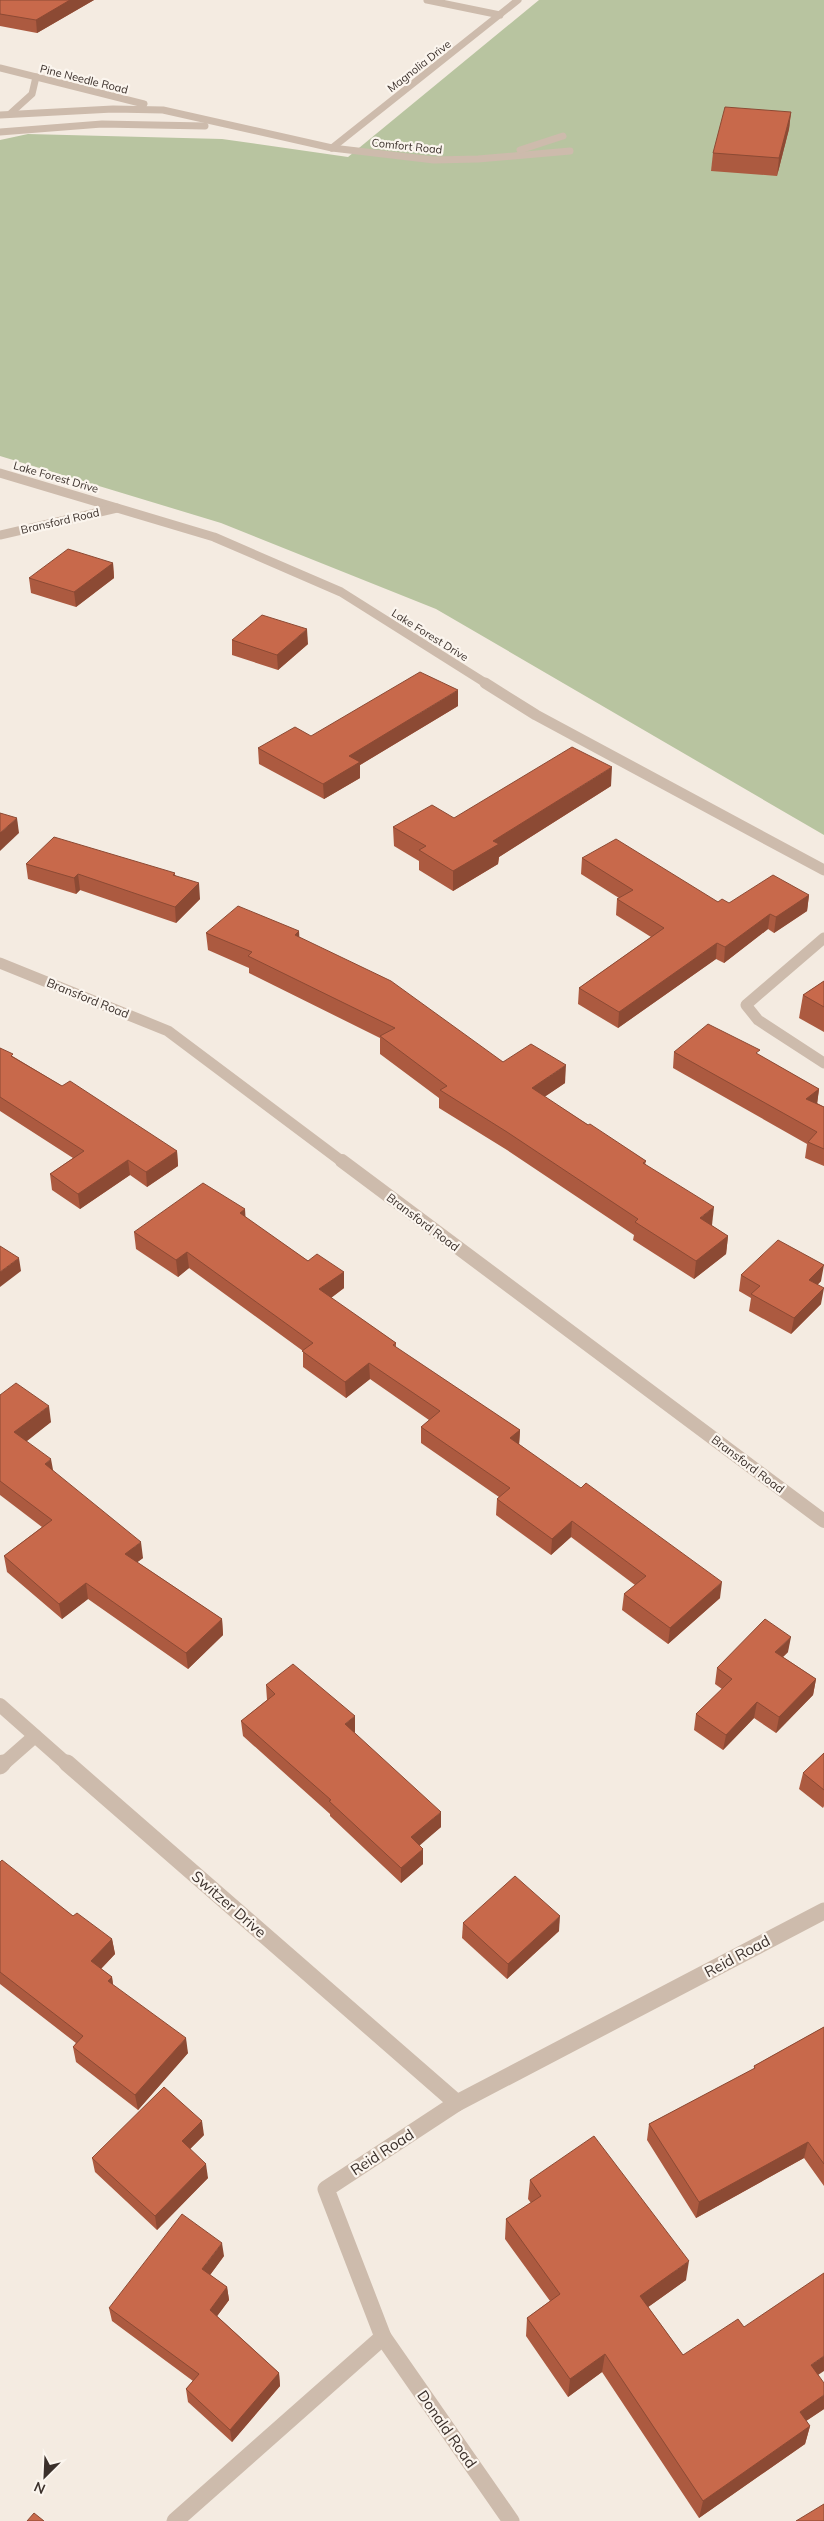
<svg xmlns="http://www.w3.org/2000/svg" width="824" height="2521" font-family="Mulish,sans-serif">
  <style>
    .green { fill: #b8c4a0 }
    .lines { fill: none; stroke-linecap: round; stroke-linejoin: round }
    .minor-far4 { stroke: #cdbbac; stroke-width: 7 }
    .minor-far3 { stroke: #cdbbac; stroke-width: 9 }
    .minor-far2 { stroke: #cdbbac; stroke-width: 11 }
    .minor-far1 { stroke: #cdbbac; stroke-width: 14 }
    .minor { stroke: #cdbbac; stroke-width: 17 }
    .wall { fill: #ac5a40 }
    .shaded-wall { fill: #8c4a34 }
    .building { fill: #c8694b; stroke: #8c4a34 }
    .labels { text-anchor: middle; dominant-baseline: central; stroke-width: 4.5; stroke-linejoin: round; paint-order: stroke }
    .far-street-label { font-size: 11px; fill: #3b302b; stroke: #fbf5ee }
    .street-label { font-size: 12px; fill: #3b302b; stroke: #fbf5ee }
    .near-street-label { font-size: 15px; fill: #3b302b; stroke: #fbf5ee }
  </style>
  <rect width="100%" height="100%" fill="#f4ebe1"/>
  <polygon class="green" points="539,0 824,0 824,835 436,609 221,523 0,456 0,140 28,134 222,139 348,157"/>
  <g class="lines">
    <g class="minor-far4">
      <polyline points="427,0 500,15"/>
      <polyline points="0,68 144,104"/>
      <polyline points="11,113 32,94 36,77"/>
      <polyline points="0,115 113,109 163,110 332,148 434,160 478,159 570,151"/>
      <polyline points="0,132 102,124 205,126"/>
      <polyline points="332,148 518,0"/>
      <polyline points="520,150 563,136"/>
    </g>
    <g class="minor-far3">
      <polyline points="0,473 214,537 341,592 487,684"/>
      <polyline points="0,535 117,508"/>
    </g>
    <g class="minor-far2">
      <polyline points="485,683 536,715 824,870"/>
      <polyline points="824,938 746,1005 758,1020 824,1063"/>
      <polyline points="0,963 168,1031 344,1163"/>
    </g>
    <g class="minor-far1">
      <polyline points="342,1161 824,1521"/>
      <polyline points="0,1705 68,1765"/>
      <polyline points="2,1765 35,1736"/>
    </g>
    <g class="minor">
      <polyline points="67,1763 457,2103"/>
      <polyline points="0,1766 3,1763"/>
      <polyline points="383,2337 511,2521"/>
      <polyline points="175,2521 383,2337 326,2189 457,2103 824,1911"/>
    </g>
  </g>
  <g class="wall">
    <polygon points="0,0 94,0 37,33 0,26"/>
    <polygon points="791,112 789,129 777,176 711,171 713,153"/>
    <polygon points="113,563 114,578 76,607 31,593 29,578"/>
    <polygon points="232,640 308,644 278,670 232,655"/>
    <polygon points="458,706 360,765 360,778 324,799 259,764 258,748"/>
    <polygon points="611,786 499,857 498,864 453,891 419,870 419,861 394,846 393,827 454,818"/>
    <polygon points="582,858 718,902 729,903 809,895 807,911 774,933 768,929 724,963 716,959 618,1028 578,1004 579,988 651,937 616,915 617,899 619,898 581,874"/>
    <polygon points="26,864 175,873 175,875 200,899 176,923 80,890 76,894 28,879"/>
    <polygon points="299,931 299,937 503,1062 565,1083 544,1097 646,1161 645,1165 711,1225 728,1236 726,1254 694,1279 633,1240 634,1235 507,1150 439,1108 439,1098 380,1054 380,1038 249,973 249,968 208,950 206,933"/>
    <polygon points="824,981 824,1032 799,1018 803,995"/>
    <polygon points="0,1048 14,1057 62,1086 177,1151 178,1166 147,1187 130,1175 80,1209 52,1190 50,1174 73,1158 0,1111"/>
    <polygon points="674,1052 759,1055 819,1089 817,1103 824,1107 824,1166 805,1158 807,1144 673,1068"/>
    <polygon points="245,1209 245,1217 308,1261 344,1272 344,1288 331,1298 396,1343 396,1348 520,1430 519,1444 720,1598 668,1644 622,1610 624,1594 635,1585 571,1537 551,1555 496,1515 497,1499 499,1497 421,1443 421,1427 429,1420 370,1379 346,1398 303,1367 303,1351 189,1268 178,1277 136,1249 134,1232"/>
    <polygon points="741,1275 821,1281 818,1284 821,1304 791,1334 749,1311 751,1298 739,1291"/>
    <polygon points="0,1395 51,1422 26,1441 53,1471 143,1558 137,1562 222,1619 223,1635 188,1669 88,1599 62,1619 7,1572 4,1556 42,1527 0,1495"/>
    <polygon points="788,1652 783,1657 816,1679 813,1695 776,1733 754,1718 723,1750 694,1730 696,1714 722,1689 715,1684 717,1668"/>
    <polygon points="266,1685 355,1732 354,1733 441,1827 419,1845 423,1864 401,1883 330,1816 330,1814 243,1736 241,1721 267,1700"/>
    <polygon points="824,1753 824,1806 823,1808 799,1789 803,1773"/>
    <polygon points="0,1862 73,1916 112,1939 115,1954 101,1969 112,1977 113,1985 188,2053 138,2110 76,2062 73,2047 76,2043 0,1984"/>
    <polygon points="463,1923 559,1931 507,1979 462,1938"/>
    <polygon points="824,2027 824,2186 804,2158 696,2218 647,2140 649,2124 754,2069 754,2066"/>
    <polygon points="204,2135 190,2149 208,2178 157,2230 95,2172 92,2158"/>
    <polygon points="530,2180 686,2280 648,2307 683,2355 744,2327 818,2375 824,2409 806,2421 810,2426 805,2444 699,2518 602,2372 568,2397 526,2336 527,2318 550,2301 505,2239 506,2219 531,2203 528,2199"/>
    <polygon points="224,2256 210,2275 227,2287 229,2300 217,2316 279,2373 280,2386 232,2442 188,2402 186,2389 193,2381 112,2321 109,2308"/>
  </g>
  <g class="shaded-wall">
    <polygon points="70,0 94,0 37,33 36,20"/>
    <polygon points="791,112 789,129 777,176 779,158"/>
    <polygon points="113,563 114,578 76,607 74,592"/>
    <polygon points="307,629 308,644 278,670 277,655"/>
    <polygon points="458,690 458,706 360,765 360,778 324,799 323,784 349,756"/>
    <polygon points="612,767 611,786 499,857 498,864 453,891 453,871 493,841"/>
    <polygon points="17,818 19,833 0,851 0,833"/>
    <polygon points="78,874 80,890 76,894 74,878"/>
    <polygon points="199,883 200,899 176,923 175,907"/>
    <polygon points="809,895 807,911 774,933 776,917"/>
    <polygon points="770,914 768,929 724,963 725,947"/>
    <polygon points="299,931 300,949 295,935"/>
    <polygon points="717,943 716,959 618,1028 619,1012"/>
    <polygon points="566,1065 565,1083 531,1106 532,1088"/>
    <polygon points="819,1089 817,1105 806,1099"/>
    <polygon points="177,1151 178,1166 147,1187 146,1172"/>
    <polygon points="128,1160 130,1175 80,1209 78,1194"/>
    <polygon points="714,1207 712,1225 697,1236 700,1218"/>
    <polygon points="245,1209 246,1226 240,1213"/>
    <polygon points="728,1236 726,1254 694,1279 696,1261"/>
    <polygon points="187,1252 189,1268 178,1277 176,1260"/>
    <polygon points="19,1258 21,1271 0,1287 0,1272"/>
    <polygon points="824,1265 821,1281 807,1296 809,1280"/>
    <polygon points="344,1272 344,1288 320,1306 319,1289"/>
    <polygon points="824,1288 821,1304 791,1334 794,1318"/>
    <polygon points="369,1363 370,1379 346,1398 345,1382"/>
    <polygon points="49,1406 51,1422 17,1449 14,1432"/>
    <polygon points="520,1430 519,1446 510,1438"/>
    <polygon points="51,1459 54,1475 45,1464"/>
    <polygon points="572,1521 571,1537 551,1555 552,1539"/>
    <polygon points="141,1542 143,1558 127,1570 125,1554"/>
    <polygon points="722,1582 720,1598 668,1644 670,1628"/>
    <polygon points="86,1583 88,1599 62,1619 59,1604"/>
    <polygon points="222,1619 223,1635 188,1669 186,1653"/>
    <polygon points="791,1637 788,1652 772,1667 775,1652"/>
    <polygon points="816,1679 813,1695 776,1733 779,1717"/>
    <polygon points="757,1702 754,1718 723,1750 726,1735"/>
    <polygon points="355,1716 355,1732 345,1740 345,1724"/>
    <polygon points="441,1812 441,1827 411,1853 411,1837"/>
    <polygon points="423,1849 423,1864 401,1883 401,1868"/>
    <polygon points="560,1916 559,1931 507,1979 508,1964"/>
    <polygon points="112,1939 115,1954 94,1976 91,1961"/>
    <polygon points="112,1977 114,1992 108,1981"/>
    <polygon points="186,2038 188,2053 138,2110 135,2095"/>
    <polygon points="202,2121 204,2135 184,2155 182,2141"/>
    <polygon points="808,2142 804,2158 696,2218 699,2202"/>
    <polygon points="206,2164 208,2178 157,2230 155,2216"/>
    <polygon points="222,2243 224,2256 204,2283 202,2269"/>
    <polygon points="689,2261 686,2280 637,2315 640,2296"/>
    <polygon points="227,2287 229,2300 212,2323 210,2310"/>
    <polygon points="605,2354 602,2372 568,2397 570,2379"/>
    <polygon points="824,2356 824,2371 806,2383 811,2365"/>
    <polygon points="279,2373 280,2386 232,2442 230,2430"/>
    <polygon points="824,2395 824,2409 794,2429 800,2412"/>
    <polygon points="810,2426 805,2444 699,2518 703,2501"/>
  </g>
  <g class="building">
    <polygon points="0,0 70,0 36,20 0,14"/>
    <polygon points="725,107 791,112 779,158 713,153"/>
    <polygon points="68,549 113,563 74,592 29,578"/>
    <polygon points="262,615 307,629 277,655 232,640"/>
    <polygon points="420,672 458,690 349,756 360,762 323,784 258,748 295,727 311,736"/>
    <polygon points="572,747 612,767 493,841 499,844 453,871 419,850 426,846 393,827 432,805 454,818"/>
    <polygon points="0,813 17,818 0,833"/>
    <polygon points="54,837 175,873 173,875 199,883 175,907 78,874 74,878 26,864"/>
    <polygon points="616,839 718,902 722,899 729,903 773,875 809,895 776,917 770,914 725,947 717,943 619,1012 579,988 664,928 617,899 633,890 582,858"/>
    <polygon points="238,906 299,931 295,935 391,981 503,1062 531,1044 566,1065 532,1088 588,1125 590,1124 646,1161 643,1163 714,1207 700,1218 728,1236 696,1261 635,1222 638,1219 507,1132 440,1090 447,1086 380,1036 395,1028 248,956 252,952 206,933"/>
    <polygon points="824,981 824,1007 803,995"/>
    <polygon points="708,1024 760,1050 756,1053 819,1089 806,1099 824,1107 824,1149 808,1142 817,1132 674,1052"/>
    <polygon points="0,1048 13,1054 11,1056 62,1086 70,1081 177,1151 146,1172 128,1160 78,1194 50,1174 84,1151 0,1097"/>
    <polygon points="203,1183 245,1209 240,1213 308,1261 317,1254 344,1272 319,1289 396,1343 393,1345 520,1430 510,1438 581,1488 586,1483 722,1582 670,1628 624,1594 646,1576 572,1521 552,1539 497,1499 510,1488 421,1427 440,1411 369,1363 345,1382 302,1351 313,1343 187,1252 176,1260 134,1232"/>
    <polygon points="778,1240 824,1265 809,1280 824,1288 794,1318 751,1294 760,1286 741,1275"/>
    <polygon points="0,1246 19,1258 0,1272"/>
    <polygon points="16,1383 49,1406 14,1432 51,1459 45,1464 141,1542 125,1554 222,1619 186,1653 86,1583 59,1604 4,1556 52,1520 0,1481 0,1395"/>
    <polygon points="765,1619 791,1637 775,1652 816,1679 779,1717 757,1702 726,1735 696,1714 732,1679 717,1668"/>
    <polygon points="293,1664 355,1716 345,1724 441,1812 411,1837 423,1849 401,1868 329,1801 331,1800 241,1721 275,1694 266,1685"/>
    <polygon points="824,1753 824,1790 803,1773"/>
    <polygon points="2,1860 73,1916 77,1913 112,1939 91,1961 112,1977 108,1981 186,2038 135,2095 73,2047 83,2036 0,1972 0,1862"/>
    <polygon points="515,1876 560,1916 508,1964 463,1923"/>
    <polygon points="824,2027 824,2164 808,2142 699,2202 649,2124 755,2068 754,2066"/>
    <polygon points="164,2087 202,2121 182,2141 206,2164 155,2216 92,2158"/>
    <polygon points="594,2136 689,2261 640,2296 683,2355 738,2319 744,2327 824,2273 824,2356 811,2365 824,2383 824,2395 800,2412 810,2426 703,2501 605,2354 570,2379 527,2318 560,2294 506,2219 541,2196 530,2180"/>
    <polygon points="182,2214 222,2243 202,2269 227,2287 210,2310 279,2373 230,2430 186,2389 199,2374 109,2308"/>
    <polygon points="824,2504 824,2521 796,2521"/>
    <polygon points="34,2513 44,2521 27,2521"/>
  </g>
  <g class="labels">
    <g class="far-street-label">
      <text transform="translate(419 66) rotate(-38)">Magnolia Drive</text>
      <text transform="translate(84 79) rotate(14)">Pine Needle Road</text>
      <text transform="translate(407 146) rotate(6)">Comfort Road</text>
      <text transform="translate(56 477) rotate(16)">Lake Forest Drive</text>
      <text transform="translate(60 521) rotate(-13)">Bransford Road</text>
      <text transform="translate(430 635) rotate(32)">Lake Forest Drive</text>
    </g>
    <g class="street-label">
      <text transform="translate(88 998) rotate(22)">Bransford Road</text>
      <text transform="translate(423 1222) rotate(37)">Bransford Road</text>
      <text transform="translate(748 1464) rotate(37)">Bransford Road</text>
    </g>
    <g class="near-street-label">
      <text transform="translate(229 1904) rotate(41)">Switzer Drive</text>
      <text transform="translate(737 1956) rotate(-28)">Reid Road</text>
      <text transform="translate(382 2152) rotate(-33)">Reid Road</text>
      <text transform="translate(447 2429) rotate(55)">Donald Road</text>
    </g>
  </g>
  <g transform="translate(45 2476) rotate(204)" stroke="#fbf5ee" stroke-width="4" paint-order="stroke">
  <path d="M0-4L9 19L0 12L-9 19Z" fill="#3b302b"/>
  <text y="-8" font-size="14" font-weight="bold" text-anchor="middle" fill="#3b302b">N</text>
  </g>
</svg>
